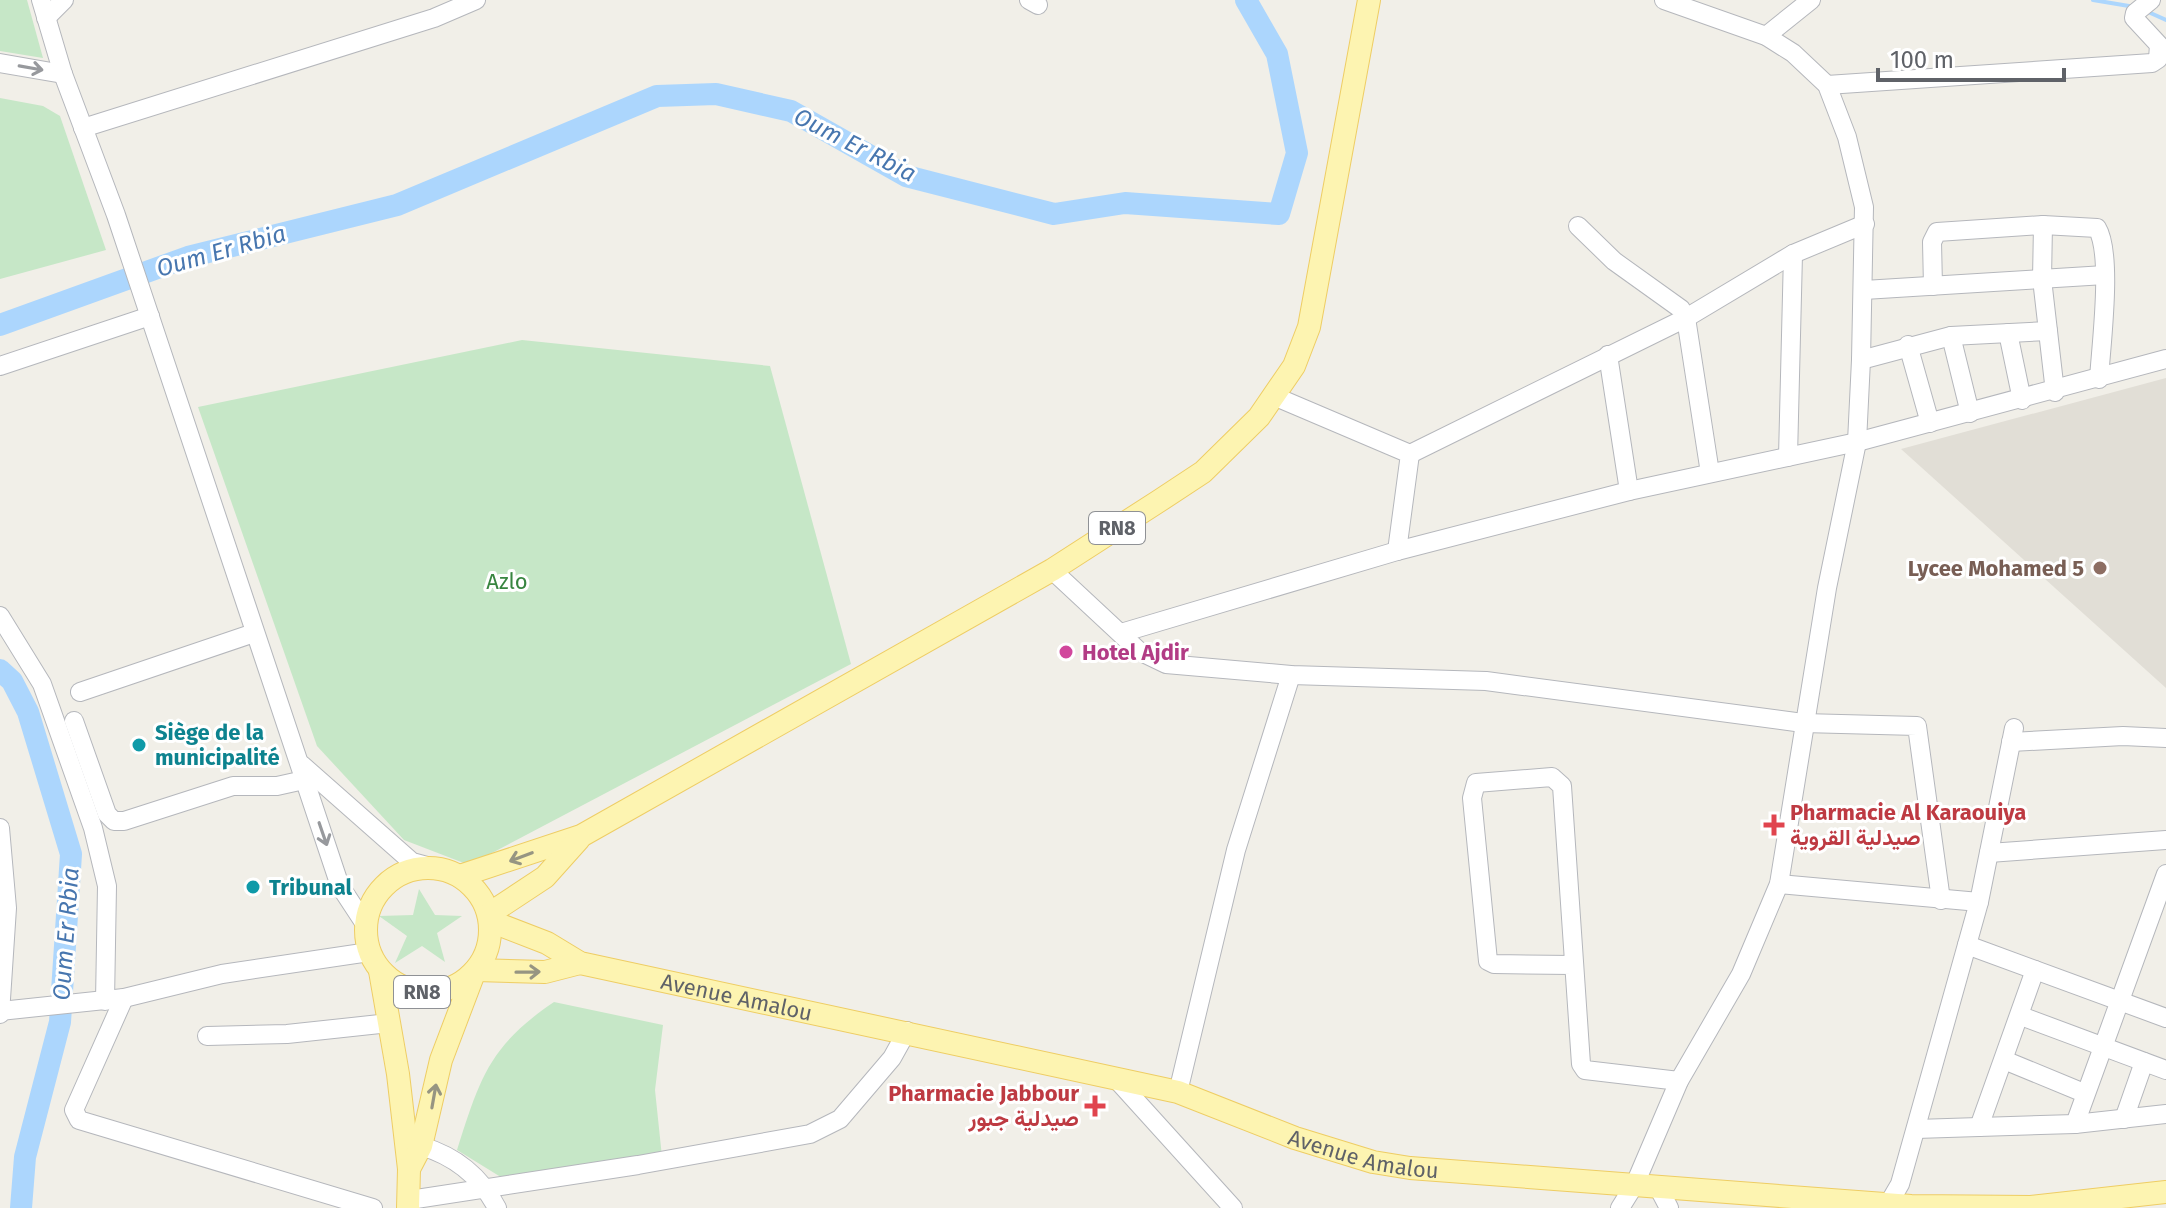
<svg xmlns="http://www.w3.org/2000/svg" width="2166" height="1208" font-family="'Fira Sans',Vazirmatn,sans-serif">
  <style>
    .education { fill: #e1ded6 }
    .green { fill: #c6e7c7 }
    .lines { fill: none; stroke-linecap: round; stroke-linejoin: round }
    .stream { stroke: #acd6fd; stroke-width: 4 }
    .river { stroke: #acd6fd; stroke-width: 22 }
    .minor-casing { stroke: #b5b7bc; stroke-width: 20 }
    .major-casing { stroke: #eecd64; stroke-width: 24 }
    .minor { stroke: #fff; stroke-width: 18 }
    .major { stroke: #fdf4b1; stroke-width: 22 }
    .oneway { stroke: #97999d }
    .oneway2 { stroke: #969582 }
    .education-dot { fill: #8d6e63; stroke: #fff; stroke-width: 3 }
    .hotel-dot { fill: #d1479c; stroke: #fff; stroke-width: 3 }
    .culture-dot { fill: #0f9aa8; stroke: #fff; stroke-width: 3 }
    .health-dot { fill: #e0444e; stroke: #fff; stroke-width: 3 }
    .labels { text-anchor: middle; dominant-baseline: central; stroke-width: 6; stroke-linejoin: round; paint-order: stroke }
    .shield { fill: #fff; stroke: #8f9195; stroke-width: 2 }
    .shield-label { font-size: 20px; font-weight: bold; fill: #5f6268 }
    .education-label { font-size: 22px; font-weight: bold; fill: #785e54; stroke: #fff; text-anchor: end }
    .park-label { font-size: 22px; fill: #388540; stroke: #fff }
    .hotel-label { font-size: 22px; font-weight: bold; fill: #b23c85; stroke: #fff; text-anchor: start }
    .culture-label { font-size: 22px; font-weight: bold; fill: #0d838f; stroke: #fff; text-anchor: start }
    .health-label { font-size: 22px; font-weight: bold; fill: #be3a42; stroke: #fff; text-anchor: start }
    .street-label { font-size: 22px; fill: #5f6268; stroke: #fff }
    .water-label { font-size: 24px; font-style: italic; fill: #4776af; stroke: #fff }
  </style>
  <rect width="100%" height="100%" fill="#f1efe8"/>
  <polygon class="education" points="2166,378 2166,688 1901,449"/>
  <g class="green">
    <polygon points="0,0 27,0 43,58 0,51"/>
    <polygon points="0,98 43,106 60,116 106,250 0,279"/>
    <polygon points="522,340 770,366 851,664 469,865 404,840 317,746 198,407"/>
    <polygon points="419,889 435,915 462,916 437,933 445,962 422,946 395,963 407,936 379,916 413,915"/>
    <path d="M554,1002L663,1025L655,1090L662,1157L504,1179L457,1150C480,1078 489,1046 554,1002Z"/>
  </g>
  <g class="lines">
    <g class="stream">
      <polyline points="2093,0 2135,7"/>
      <polyline points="2146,11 2166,20"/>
    </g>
    <g class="river">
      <polyline points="0,325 188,257 397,205 657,96 716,94 791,111 906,176 1054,214 1125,203 1279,214 1297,153 1277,54 1246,0"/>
      <polyline points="0,670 12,681 28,712 71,854 60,1022 25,1157 21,1208"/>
    </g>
    <defs>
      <g id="minor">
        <polyline points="41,0 63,74 116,215 340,886 365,924"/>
        <polyline points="1029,0 1038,5"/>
        <polyline points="46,18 64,0"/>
        <polyline points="1766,36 1811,0"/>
        <polyline points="0,63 63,74"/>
        <polyline points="1827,85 2152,63 2158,59 2159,45 2134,18 2135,13 2151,0"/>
        <polyline points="83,128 434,18 476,0"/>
        <polyline points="2043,225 2042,279 2055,392"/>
        <polyline points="1578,226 1614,261 1681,309 1686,318 1710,473"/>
        <path d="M1933,286L1932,242L1937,232L2043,225L2097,228C2113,254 2101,345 2099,379"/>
        <polyline points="1864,290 2105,275"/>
        <polyline points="2008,333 2022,400"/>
        <polyline points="1951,336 1970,413"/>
        <polyline points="1908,345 1930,423"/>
        <polyline points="1608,355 1629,491"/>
        <polyline points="1861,360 1951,336 2048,331"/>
        <polyline points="0,366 150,316"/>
        <polyline points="1276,397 1410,454 1397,551"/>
        <polyline points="1410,454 1686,318 1793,254 1865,224"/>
        <polyline points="1788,457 1793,254"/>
        <polyline points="1052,570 1139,651 1166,664 1291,675 1486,681 1803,723 1917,726 1941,900"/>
        <polyline points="0,616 42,684 93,828 107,886 105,1001"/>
        <polyline points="1121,633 1397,551 1629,491 1857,442 2166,359"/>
        <polyline points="80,692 254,633"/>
        <polyline points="74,721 107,814 114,821 124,821 233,786 277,786 304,780"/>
        <polyline points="2011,742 2123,736 2166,738"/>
        <polyline points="302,765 412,862 434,868"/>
        <polyline points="0,828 7,908 0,1014"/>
        <polyline points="1989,853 2166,840"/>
        <polyline points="1779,884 1979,902"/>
        <polyline points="1967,945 2166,1018"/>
        <polyline points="1573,965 1494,964 1488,961 1472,798 1476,783 1552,777 1562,786 1581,1064 1585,1070 1679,1081"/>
        <polyline points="124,998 74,1110 79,1120 373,1208"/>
        <polyline points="0,1011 124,998 222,974 369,952"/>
        <polyline points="2021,1016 2166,1070"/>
        <polyline points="207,1036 287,1034 389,1023"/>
        <polyline points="2004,1060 2084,1093"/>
        <polyline points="1118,1081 1233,1208"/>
        <polyline points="1178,1092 1236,850 1291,675"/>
        <polyline points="2124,1119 2144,1062"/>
        <polyline points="2075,1124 2166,874"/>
        <polyline points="1979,1127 2035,970"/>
        <polyline points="1916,1129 2075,1124 2166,1114"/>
        <path d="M421,1146C455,1156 481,1177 497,1208"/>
        <polyline points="1657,1185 1669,1208"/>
        <polyline points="410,1200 638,1165 810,1134 840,1119 892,1058 907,1031"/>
        <polyline points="1620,1208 1635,1184 1679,1081 1741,974 1779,884 1827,588 1857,442 1861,360 1864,207 1847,137 1827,85 1793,53 1766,36 1664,0"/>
        <polyline points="1886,1208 1900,1184 1979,902 2014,728"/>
      </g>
      <g id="major">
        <circle cx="428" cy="930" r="62"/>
        <polyline points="460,876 581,836 1052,570 1159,501 1203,472 1259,417 1294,366 1309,327 1369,0"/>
        <polyline points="489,914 545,877 579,839"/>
        <path id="s1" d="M490,921L547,943L580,963L1178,1092L1295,1138L1373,1162L1410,1168L1911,1206L2031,1207L2166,1192"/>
        <polyline points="476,970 545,972 580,963"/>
        <polyline points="380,971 398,1074 409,1169 408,1208"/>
        <polyline points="409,1169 421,1146 441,1060 474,973"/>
      </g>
    </defs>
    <use href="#minor" class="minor-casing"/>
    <use href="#major" class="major-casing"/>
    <use href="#minor" class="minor"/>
    <use href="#major" class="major"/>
  </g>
  <defs><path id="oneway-shaft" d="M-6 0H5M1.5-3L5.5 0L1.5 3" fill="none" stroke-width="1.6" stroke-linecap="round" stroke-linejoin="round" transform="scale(2)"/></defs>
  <g class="oneway">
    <use href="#oneway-shaft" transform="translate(31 68) rotate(10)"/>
    <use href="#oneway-shaft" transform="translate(323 834) rotate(71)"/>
  </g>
  <g class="oneway2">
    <use href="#oneway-shaft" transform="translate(521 857) rotate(159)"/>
    <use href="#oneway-shaft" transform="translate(528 972) rotate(-1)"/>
    <use href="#oneway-shaft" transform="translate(434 1096) rotate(-80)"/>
  </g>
  <circle class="education-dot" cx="2100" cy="568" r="8"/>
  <circle class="hotel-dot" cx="1066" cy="652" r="8"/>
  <g class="culture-dot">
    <circle cx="139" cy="745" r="8"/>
    <circle cx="253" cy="887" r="8"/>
  </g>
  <g class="health-dot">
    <path d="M1770 813h8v8h8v8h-8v8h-8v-8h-8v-8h8z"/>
    <path d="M1091 1094h8v8h8v8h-8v8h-8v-8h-8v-8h8z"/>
  </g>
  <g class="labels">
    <g class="shield">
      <rect x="1089" y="512" width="56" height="32" rx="6"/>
      <rect x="394" y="976" width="56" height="32" rx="6"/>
    </g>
    <g class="shield-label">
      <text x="1117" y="528">RN8</text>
      <text x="422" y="992">RN8</text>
    </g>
    <g class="education-label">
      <text x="2084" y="568">Lycee Mohamed 5</text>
    </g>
    <g class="park-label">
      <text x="507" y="581">Azlo</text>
    </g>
    <g class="hotel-label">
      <text x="1082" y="652">Hotel Ajdir</text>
    </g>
    <g class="culture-label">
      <text x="155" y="732">Siège de la<tspan x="155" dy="25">municipalité</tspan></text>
      <text x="269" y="887">Tribunal</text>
    </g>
    <g class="health-label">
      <text x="1790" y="812">Pharmacie Al Karaouiya<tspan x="1790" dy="25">صيدلية القروية</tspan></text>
      <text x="1079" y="1093" text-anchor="end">Pharmacie Jabbour<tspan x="1079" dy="25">صيدلية جبور</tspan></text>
    </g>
    <g class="street-label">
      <text stroke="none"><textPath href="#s1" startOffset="260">Avenue Amalou</textPath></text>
      <text stroke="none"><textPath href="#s1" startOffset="908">Avenue Amalou</textPath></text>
    </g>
    <g class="water-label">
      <text transform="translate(855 145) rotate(27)">Oum Er Rbia</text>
      <text transform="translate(221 251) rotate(-16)">Oum Er Rbia</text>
      <text transform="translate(66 934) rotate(-86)">Oum Er Rbia</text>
    </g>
  </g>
  <path d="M1878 68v12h186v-12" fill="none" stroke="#5f6268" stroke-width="4"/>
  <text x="1890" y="68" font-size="24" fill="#5f6268" stroke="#ffffff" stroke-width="6" paint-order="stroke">100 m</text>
</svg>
